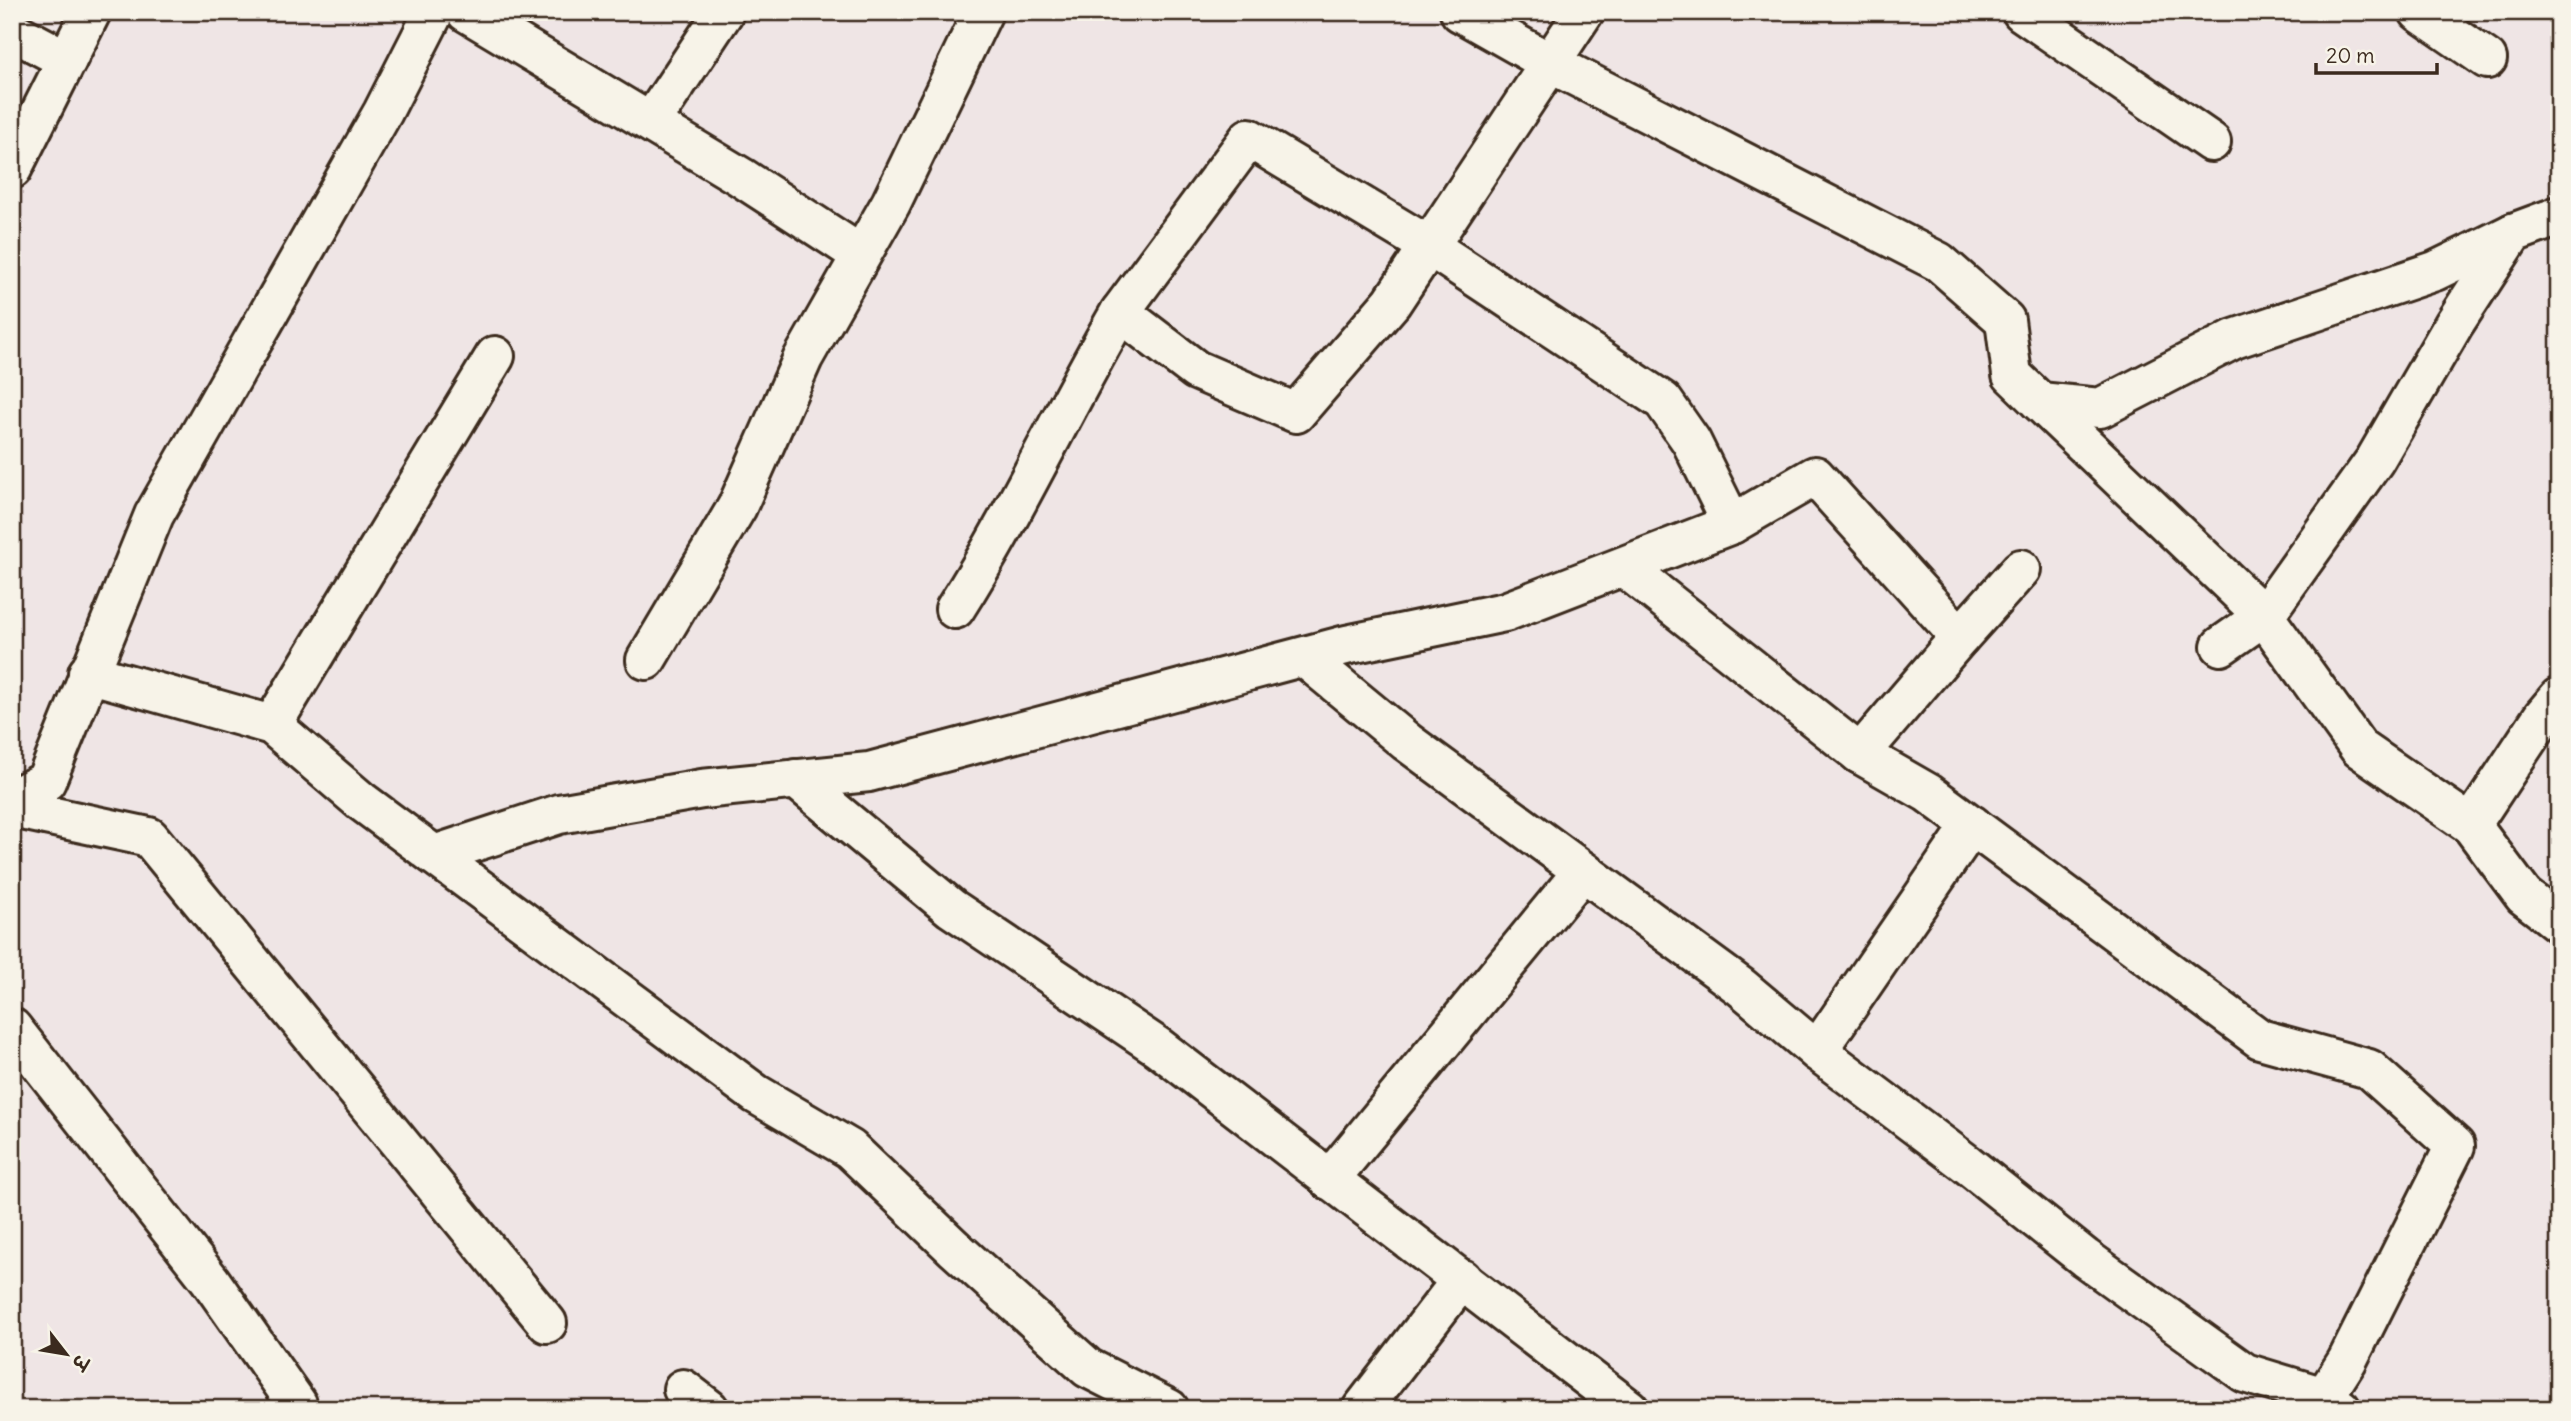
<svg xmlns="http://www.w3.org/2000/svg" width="2571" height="1421" font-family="Delius,'Playpen Sans Deva',sans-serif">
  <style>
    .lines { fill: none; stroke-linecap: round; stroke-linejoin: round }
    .minor-casing { stroke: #3b2a1e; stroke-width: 44 }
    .minor { stroke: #f7f3e8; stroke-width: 38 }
  </style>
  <rect width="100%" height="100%" fill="#efe5e5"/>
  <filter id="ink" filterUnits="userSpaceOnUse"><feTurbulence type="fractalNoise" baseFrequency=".0143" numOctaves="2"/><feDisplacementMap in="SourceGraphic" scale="14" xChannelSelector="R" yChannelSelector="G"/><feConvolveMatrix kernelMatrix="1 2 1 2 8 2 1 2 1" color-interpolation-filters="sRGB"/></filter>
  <g filter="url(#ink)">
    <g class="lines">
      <defs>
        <g id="minor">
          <polyline points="466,12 741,177 861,255"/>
          <polyline points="1460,12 1550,63 1939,262 2005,320 2012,375 2040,402 2100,408 2234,339 2435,271 2513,233"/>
          <polyline points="2022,12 2211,142"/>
          <polyline points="2419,12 2487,59"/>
          <polyline points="12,31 67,60"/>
          <polyline points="651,122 724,12"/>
          <polyline points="12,169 91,12"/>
          <polyline points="1120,312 1249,138 1429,246 1663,401 1691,441 1732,524"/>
          <polyline points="2040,402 2264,616 2359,748 2471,825"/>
          <polyline points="1624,567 1860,754"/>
          <path d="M955,609C1016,513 1063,410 1120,312L1196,370L1296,413L1392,302L1584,12"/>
          <polyline points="1960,637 2021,569"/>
          <polyline points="2221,646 2264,616 2375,460 2454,324 2513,233 2559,216"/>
          <polyline points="1304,657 1407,742 1741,987 1817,1051 1967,1164 2085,1258 2245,1373 2324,1397"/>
          <polyline points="646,660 737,507 803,358 891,203 983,12"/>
          <polyline points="88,673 272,725 361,801 756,1094 850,1149 954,1248 1088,1368 1169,1409"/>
          <polyline points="2559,697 2543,716 2471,825 2524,896 2559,923"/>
          <polyline points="272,725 495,356"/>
          <polyline points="796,779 951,908 1158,1047 1629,1409"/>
          <polyline points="12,799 46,781 154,515 383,112 434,12"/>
          <polyline points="12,808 149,837 547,1323"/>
          <polyline points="434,855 559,814 702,789 869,772 1346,645 1505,612 1732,524 1815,476 1960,637 1860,754 1928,793 2260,1039 2369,1069 2455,1146 2347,1361 2324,1397 2341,1409"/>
          <polyline points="12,1028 210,1280 297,1404 291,1409"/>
          <polyline points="1817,1051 1972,825"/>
          <polyline points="1329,1180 1583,871"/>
          <polyline points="683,1389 709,1409"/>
          <polyline points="1362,1409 1462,1279"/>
        </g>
      </defs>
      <use href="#minor" class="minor-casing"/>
      <use href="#minor" class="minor"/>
    </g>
  </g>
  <rect width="2571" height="1421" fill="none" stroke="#f7f3e8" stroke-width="42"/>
  <rect x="21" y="21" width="2529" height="1379" fill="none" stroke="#3b2a1e" stroke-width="2.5" filter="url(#ink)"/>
  <g transform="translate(66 1354) rotate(121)" stroke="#f7f3e8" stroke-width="5" paint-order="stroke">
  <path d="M0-5L12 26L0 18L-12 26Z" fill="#3b2a1e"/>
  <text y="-10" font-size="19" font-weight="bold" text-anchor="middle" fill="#3b2a1e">उ</text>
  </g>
  <path d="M2316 63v10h121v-10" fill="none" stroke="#3b2a1e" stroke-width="3.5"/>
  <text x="2326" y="63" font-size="21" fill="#3b2a1e" stroke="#f7f3e8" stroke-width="5" paint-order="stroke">20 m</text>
</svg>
